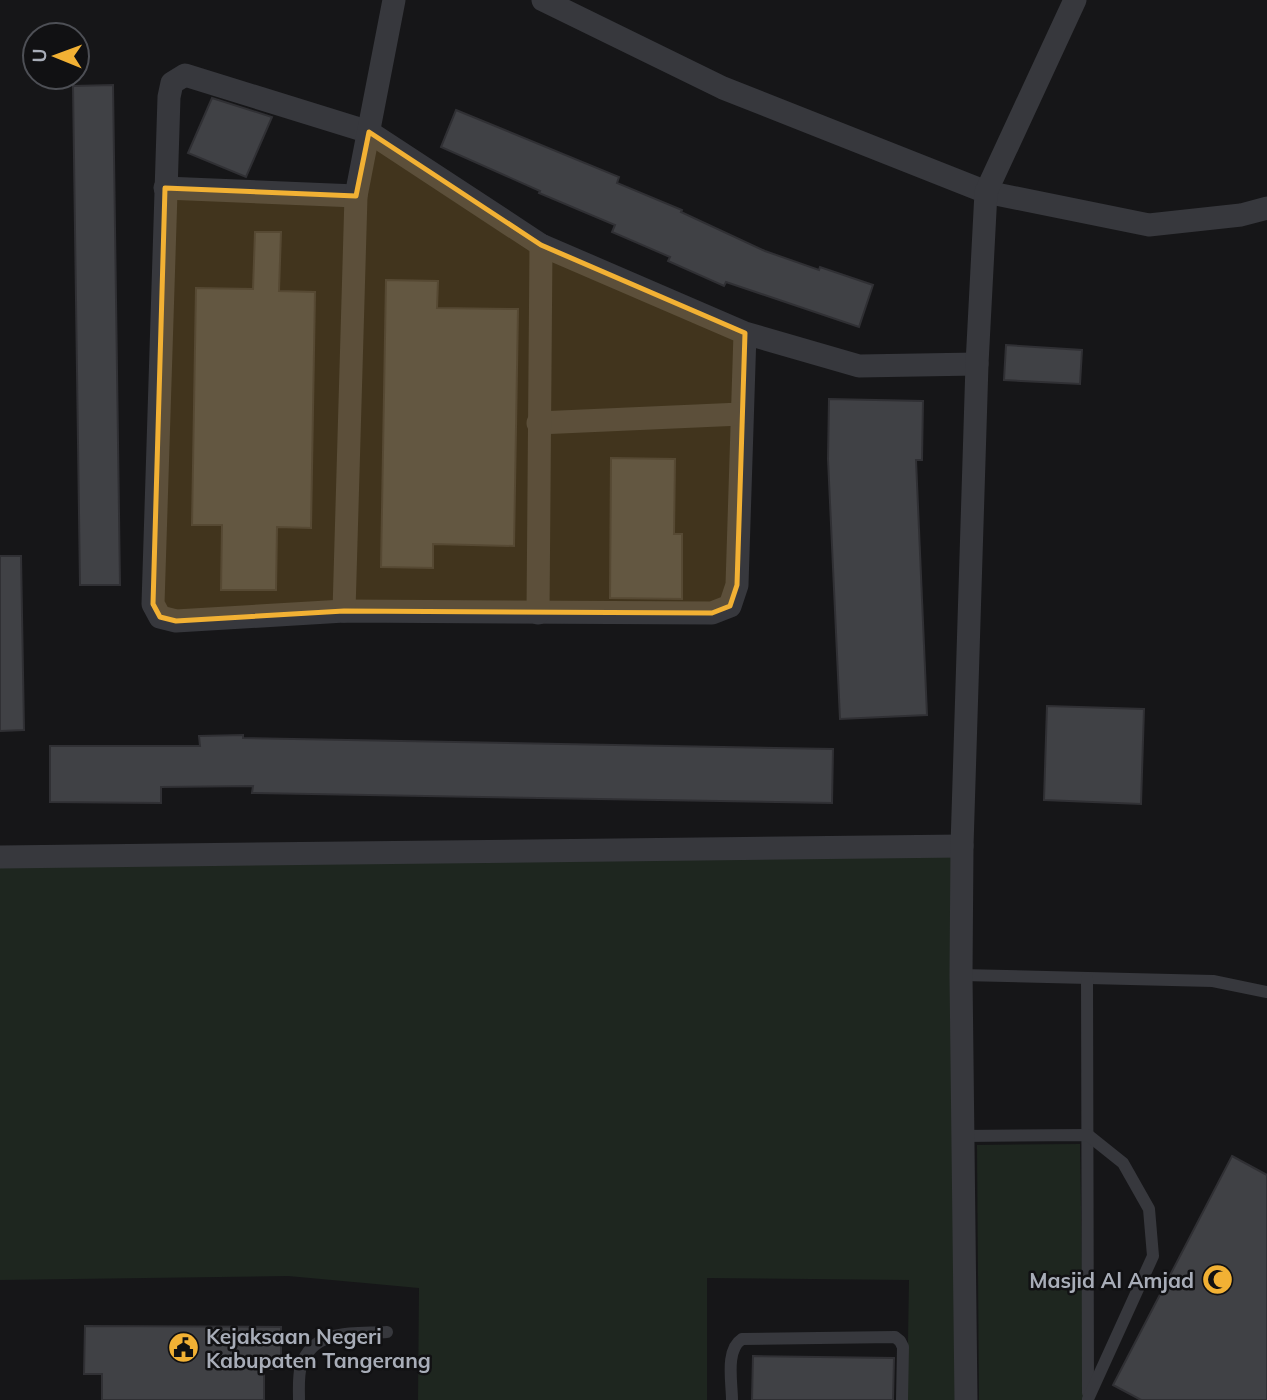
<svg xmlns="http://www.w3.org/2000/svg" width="1267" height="1400" font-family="Mulish,sans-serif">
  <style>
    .green { fill: #1e261f }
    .building { fill: #404145; stroke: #303034; stroke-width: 2 }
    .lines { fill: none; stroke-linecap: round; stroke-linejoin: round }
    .service { stroke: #37383d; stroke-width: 12 }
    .minor { stroke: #37383d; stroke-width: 23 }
    .marked { fill: #f2b134; fill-opacity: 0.2; stroke: #f2b134; stroke-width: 5; stroke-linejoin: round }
    .labels { text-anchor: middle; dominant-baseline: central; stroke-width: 5; stroke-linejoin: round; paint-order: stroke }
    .poi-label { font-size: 21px; font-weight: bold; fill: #a8adb8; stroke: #111113; text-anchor: end }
  </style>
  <rect width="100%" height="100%" fill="#161618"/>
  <g class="green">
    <polygon points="958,850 963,1400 907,1400 909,1280 707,1278 707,1400 418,1400 419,1288 288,1276 0,1280 0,867"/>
    <polygon points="1080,1144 1084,1400 979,1400 977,1145"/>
  </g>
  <g class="building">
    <polygon points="113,85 120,585 80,585 73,86"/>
    <polygon points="212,98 272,117 246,177 188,153"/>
    <polygon points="456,110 619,177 617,183 682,210 681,212 765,251 819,270 820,267 873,285 859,327 726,282 724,286 668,261 670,257 612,232 615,225 539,193 540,191 441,147"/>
    <polygon points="255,232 281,232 279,291 315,292 311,528 277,527 276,590 221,590 222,525 192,525 196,288 253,289"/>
    <polygon points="386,280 438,281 437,308 518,309 514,546 433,544 433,568 381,567"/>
    <polygon points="1006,345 1082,350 1080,384 1004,380"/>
    <polygon points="829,399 923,401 922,460 916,460 927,715 840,719 828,459"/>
    <polygon points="611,458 675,459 674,534 682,534 682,599 610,598"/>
    <polygon points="0,556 21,556 24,730 0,731"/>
    <polygon points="1047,706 1144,709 1141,804 1044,800"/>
    <polygon points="243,735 243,738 833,749 832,803 252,793 253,786 161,787 161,803 50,802 50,746 200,746 199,736"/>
    <polygon points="1232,1156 1267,1175 1267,1400 1141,1400 1113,1385"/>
    <polygon points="85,1326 281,1327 281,1369 264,1369 264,1400 102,1400 102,1374 84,1374"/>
    <polygon points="753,1356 894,1358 893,1400 752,1400"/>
  </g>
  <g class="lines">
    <g class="service">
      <polyline points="961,975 1213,981 1267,992"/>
      <polyline points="1087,978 1088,1393"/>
      <polyline points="962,1136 1088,1135 1123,1163 1149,1209 1153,1256 1088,1399"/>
      <path d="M299,1400C299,1390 298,1376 301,1366C313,1328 354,1334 387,1332"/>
      <path d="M732,1400C732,1382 725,1350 742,1339L895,1337L900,1341L903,1347L902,1400"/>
    </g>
    <g class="minor">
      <polyline points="543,0 723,88 986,192 1149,225 1241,215 1267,208"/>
      <polyline points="165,188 356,196"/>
      <polyline points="745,333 737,585 730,606 712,613 344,611 176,621 160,617 153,604 169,97 172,83 185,75 369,132 541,245 745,333 859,366 977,364"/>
      <polyline points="538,423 741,414"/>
      <polyline points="344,611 356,196 394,0"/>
      <polyline points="538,613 541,245"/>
      <polyline points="0,857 962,846"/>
      <polyline points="966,1400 961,975 962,846 977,364 986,192 1075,0"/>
    </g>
  </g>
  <path class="marked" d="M369,132L541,245L745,333L737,585L730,606L712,613L344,611L176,621L160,617L153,604L165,188L356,196Z"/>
  <defs>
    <symbol id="mosque-disc" viewBox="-11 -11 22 22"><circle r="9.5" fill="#f2b134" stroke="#111113"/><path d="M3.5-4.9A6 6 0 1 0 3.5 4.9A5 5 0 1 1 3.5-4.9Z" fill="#111"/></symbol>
    <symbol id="civic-disc" viewBox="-11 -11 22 22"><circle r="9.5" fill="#f2b134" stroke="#111113"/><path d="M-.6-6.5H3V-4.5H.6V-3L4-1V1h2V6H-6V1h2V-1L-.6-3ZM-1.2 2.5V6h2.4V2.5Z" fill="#111"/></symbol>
  </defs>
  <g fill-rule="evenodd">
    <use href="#mosque-disc" x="1200" y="1262" width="35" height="35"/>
    <use href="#civic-disc" x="166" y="1330" width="35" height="35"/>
  </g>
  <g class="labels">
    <g class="poi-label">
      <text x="1194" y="1280">Masjid Al Amjad</text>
      <text x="206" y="1336" text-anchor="start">Kejaksaan Negeri<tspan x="206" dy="24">Kabupaten Tangerang</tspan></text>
    </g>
  </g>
  <g transform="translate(56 56) rotate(271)"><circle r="33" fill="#111113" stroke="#4d4f55" stroke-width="2"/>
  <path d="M0-5L12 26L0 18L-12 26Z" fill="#f2b134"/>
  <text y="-10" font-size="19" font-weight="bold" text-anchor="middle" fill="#a8adb8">U</text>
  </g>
</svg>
